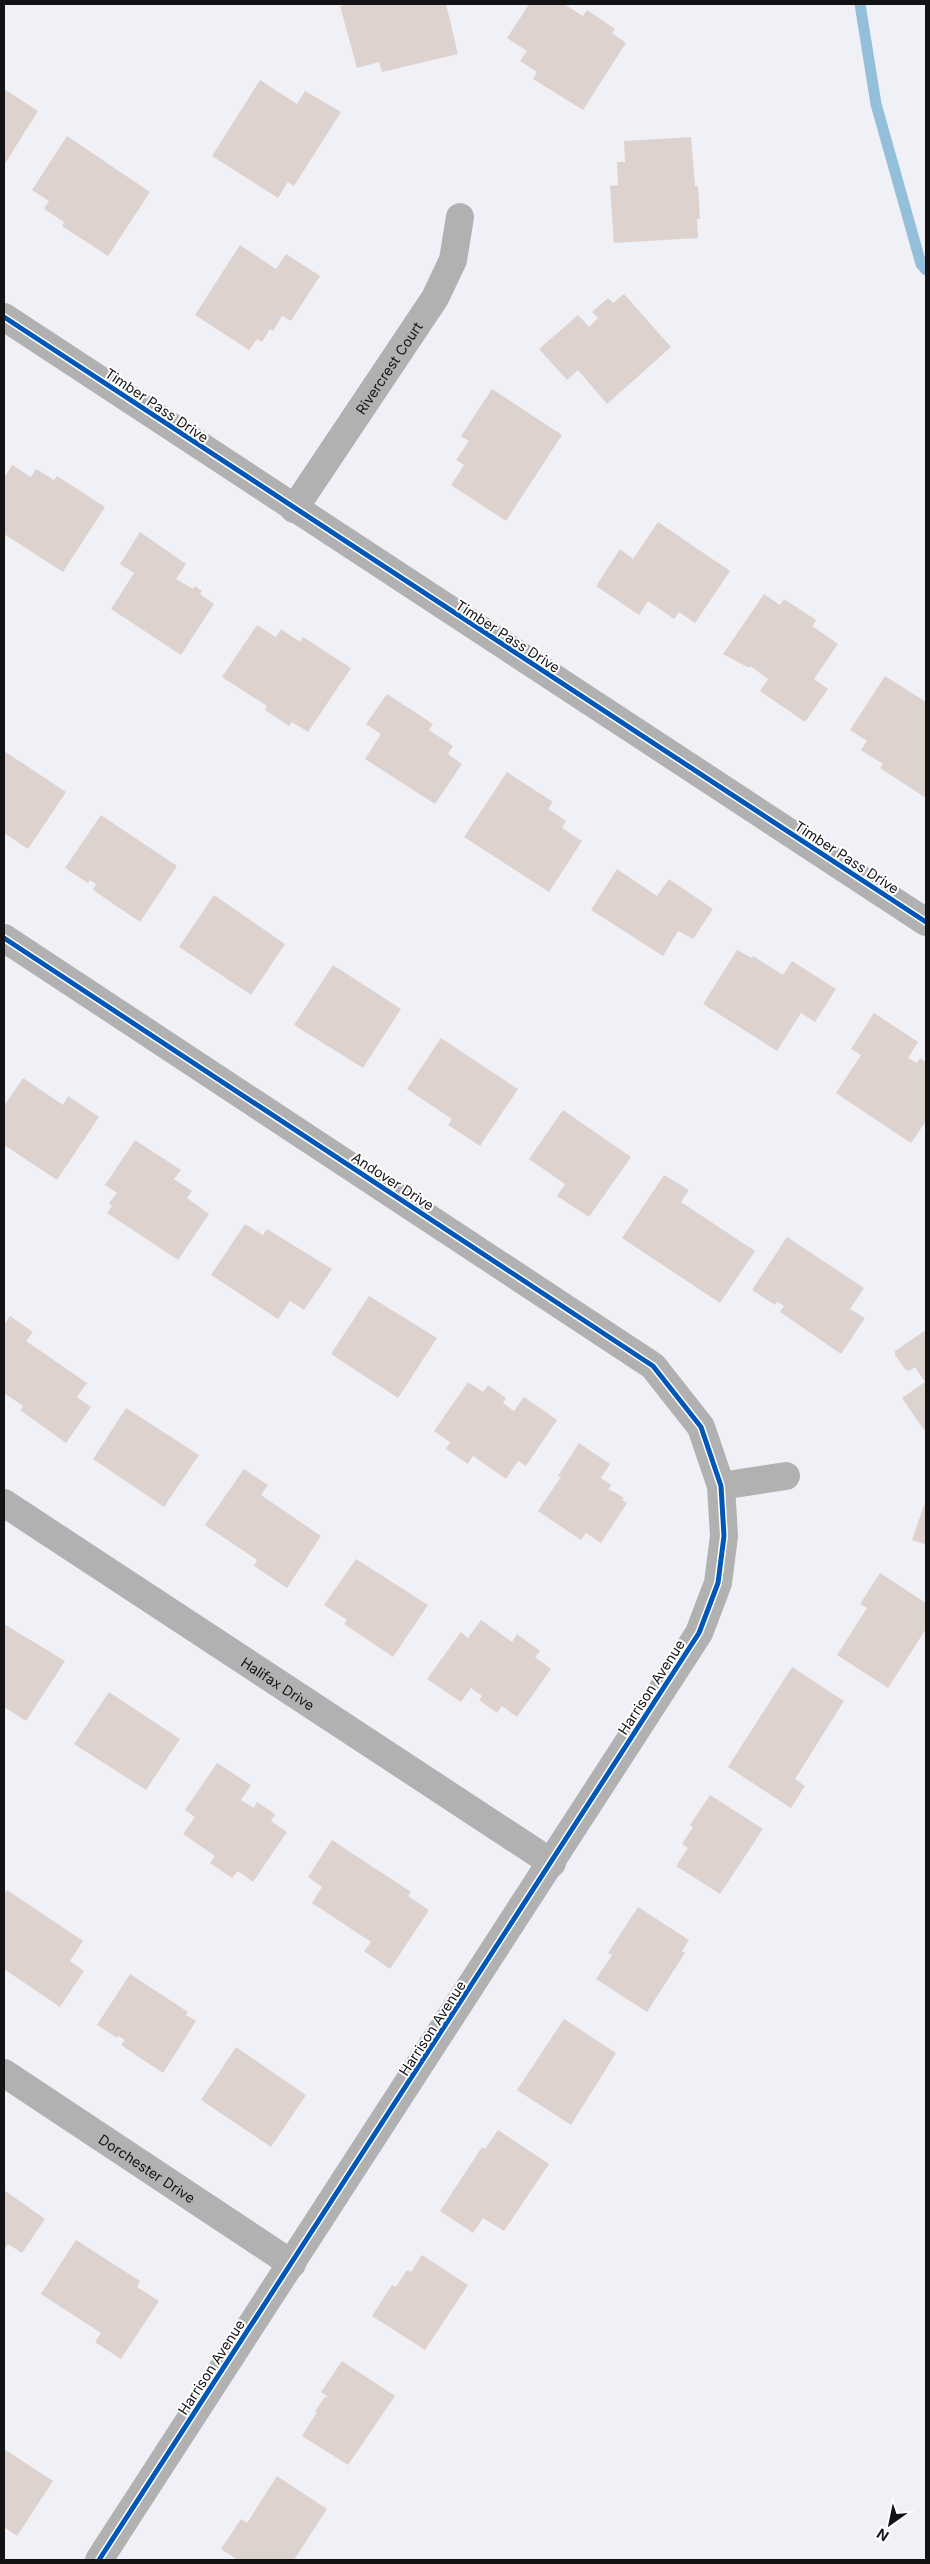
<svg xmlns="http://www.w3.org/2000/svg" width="930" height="2564" font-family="Inter,sans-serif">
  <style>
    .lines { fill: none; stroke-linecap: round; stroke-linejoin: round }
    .stream { stroke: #94bfdb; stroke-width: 11 }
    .building { fill: #ded2cf }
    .minor { stroke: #b1b1b2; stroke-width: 28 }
    .cycleway-casing { stroke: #fff; stroke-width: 8 }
    .cycleway { stroke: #0057b8; stroke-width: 5 }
    .labels { text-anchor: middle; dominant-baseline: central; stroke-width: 4; stroke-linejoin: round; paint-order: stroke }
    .street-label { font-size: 14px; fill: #131316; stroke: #fff }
  </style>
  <rect width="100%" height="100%" fill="#f0f1f6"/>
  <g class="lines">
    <polyline class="stream" points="860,4 876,104 921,264 926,270"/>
  </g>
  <g class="building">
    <polygon points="350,4 446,4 458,54 382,72 379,62 357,68 340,6"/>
    <polygon points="529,4 564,4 583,16 587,10 615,29 612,33 626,43 583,110 533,79 537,72 520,61 527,51 507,38"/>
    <polygon points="260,80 297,104 305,91 341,112 294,186 288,182 278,198 212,156"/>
    <polygon points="4,89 38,111 4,165"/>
    <polygon points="67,136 150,192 108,256 62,226 64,222 44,209 49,201 32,190"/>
    <polygon points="691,137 695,186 698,186 700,219 697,219 698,238 614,243 610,186 618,185 617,162 625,162 624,141"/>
    <polygon points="240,245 276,269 286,254 320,276 291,321 282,316 273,331 270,329 262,342 257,339 249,350 195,315"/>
    <polygon points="624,294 671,347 607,404 578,370 567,380 539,349 578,315 589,327 598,318 592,312 608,298 613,303"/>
    <polygon points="492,389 562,435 506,521 451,485 464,465 456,460 469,441 461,436"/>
    <polygon points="12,465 31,477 36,469 54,480 57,476 105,507 63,572 4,534 4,478"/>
    <polygon points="658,522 730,571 695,623 679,612 674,619 648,601 639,615 596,586 620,549 633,559"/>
    <polygon points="140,532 186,564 176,579 193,589 195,586 202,591 200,594 214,604 181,655 111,609 134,573 120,564"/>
    <polygon points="764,594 780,605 784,599 816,620 812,626 838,644 814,679 828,689 805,722 760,691 768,679 750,666 749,668 723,654"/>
    <polygon points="257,625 276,637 281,629 300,642 303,637 351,668 308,732 292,722 289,726 265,710 267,706 222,677"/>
    <polygon points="885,676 926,702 926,798 880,768 883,764 861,750 867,741 850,730"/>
    <polygon points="387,694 433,724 429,730 453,746 448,754 462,764 435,804 365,759 381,734 366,724"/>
    <polygon points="4,751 66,792 28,849 4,833"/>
    <polygon points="507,772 553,802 548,809 566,821 562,828 582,841 549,892 464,837"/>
    <polygon points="101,815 177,866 140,922 93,890 96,884 90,880 88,883 65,868"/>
    <polygon points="617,869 657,896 669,879 713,909 693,939 678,931 663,956 591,910"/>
    <polygon points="214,895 285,944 251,995 179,947"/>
    <polygon points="737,950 752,958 753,956 783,975 792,961 836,989 815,1022 801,1013 777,1051 703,1004"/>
    <polygon points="333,965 401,1009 363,1068 294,1025"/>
    <polygon points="874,1013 918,1042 908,1058 917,1063 920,1058 926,1062 926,1121 911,1143 836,1093 861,1055 851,1049"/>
    <polygon points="441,1038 518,1089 480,1146 448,1125 452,1119 407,1089"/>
    <polygon points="23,1078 63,1105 68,1096 99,1117 57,1180 4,1145 4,1106"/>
    <polygon points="563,1110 631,1157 589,1217 557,1196 565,1184 529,1159"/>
    <polygon points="135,1140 181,1170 174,1179 192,1191 187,1198 209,1214 178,1260 107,1213 112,1206 109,1203 117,1193 105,1185"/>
    <polygon points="664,1175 689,1190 681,1202 755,1251 720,1303 622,1238"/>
    <polygon points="245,1224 263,1235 267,1229 332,1269 304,1310 290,1301 278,1319 211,1275"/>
    <polygon points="787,1237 864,1288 850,1309 865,1318 841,1354 780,1312 784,1306 777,1302 775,1305 752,1290"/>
    <polygon points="369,1296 437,1338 398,1398 331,1354"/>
    <polygon points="10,1316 33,1332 26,1341 87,1383 77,1397 91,1407 66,1443 20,1410 23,1406 4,1393 4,1325"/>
    <polygon points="926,1330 926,1428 924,1430 902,1398 925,1382 915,1367 909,1371 905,1369 895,1355 895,1351"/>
    <polygon points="468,1382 483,1392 488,1385 506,1398 503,1403 514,1411 524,1397 557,1420 526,1466 518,1461 506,1479 473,1456 468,1464 446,1449 450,1442 434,1431"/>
    <polygon points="126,1408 199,1455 164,1507 93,1459"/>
    <polygon points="579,1443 610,1464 601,1478 611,1485 608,1491 611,1490 624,1498 622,1500 627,1503 601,1543 586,1533 581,1540 538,1511 561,1477 558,1476"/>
    <polygon points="244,1469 268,1485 261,1495 321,1536 287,1588 254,1566 257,1560 205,1525"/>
    <polygon points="924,1505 926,1505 926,1545 912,1540"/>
    <polygon points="356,1559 428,1605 393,1657 344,1624 347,1620 324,1605"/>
    <polygon points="880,1573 926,1603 926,1629 888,1688 837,1655 867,1608 860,1604"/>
    <polygon points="481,1620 512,1642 517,1634 540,1651 535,1657 551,1669 517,1717 502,1706 497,1713 479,1700 482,1696 471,1688 461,1702 427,1679 461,1632 468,1638"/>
    <polygon points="4,1624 65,1661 26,1721 4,1707"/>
    <polygon points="792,1667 844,1701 795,1779 805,1786 791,1808 728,1767"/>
    <polygon points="109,1692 180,1739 146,1790 74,1744"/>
    <polygon points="217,1763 251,1785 241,1800 254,1808 257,1802 275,1814 271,1821 287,1832 253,1882 238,1871 232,1878 210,1863 215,1856 183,1834 195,1817 185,1810"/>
    <polygon points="710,1795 763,1829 720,1894 676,1866 688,1848 682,1844 693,1827 690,1825"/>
    <polygon points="332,1840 411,1892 408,1896 429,1910 390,1969 364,1951 371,1942 312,1903 322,1887 308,1877"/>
    <polygon points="7,1890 83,1941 70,1961 84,1971 60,2007 4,1969 4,1895"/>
    <polygon points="638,1907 689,1940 682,1951 685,1953 647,2012 596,1979 612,1955 608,1953"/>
    <polygon points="130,1974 188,2012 186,2015 196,2021 163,2073 121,2045 125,2040 118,2036 117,2038 97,2025"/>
    <polygon points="564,2019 616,2053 571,2125 517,2090"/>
    <polygon points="236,2047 306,2095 271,2147 201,2100"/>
    <polygon points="498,2130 549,2164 504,2231 483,2218 473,2233 440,2211 482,2147 485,2149"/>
    <polygon points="4,2190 45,2219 22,2253 8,2244 4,2251"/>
    <polygon points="76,2240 140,2281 137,2287 159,2301 121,2359 95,2342 101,2333 41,2294"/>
    <polygon points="422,2255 468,2285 425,2350 372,2316 392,2285 396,2287 407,2270 411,2272"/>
    <polygon points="342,2361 395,2396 348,2465 302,2436 317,2412 315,2411 325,2397 328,2397 321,2392"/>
    <polygon points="4,2449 53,2481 17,2536 4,2527"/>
    <polygon points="277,2476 327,2509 294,2560 238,2560 221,2549 241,2519 247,2523"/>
  </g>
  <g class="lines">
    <g class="minor">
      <polyline points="4,317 926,922"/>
      <path id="s1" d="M294,509L435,298L453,260L460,217"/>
      <polyline points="4,938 653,1366 701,1427 721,1486 724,1536 718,1583 699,1633 99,2560"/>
      <polyline points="721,1486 786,1476"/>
      <path id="s2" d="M4,1503L552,1863"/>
      <path id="s3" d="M4,2073L292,2264"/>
    </g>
    <defs>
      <g id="cycleway">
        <polyline points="4,317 926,922"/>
        <polyline points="4,938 653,1366 701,1427 721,1486 724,1536 718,1583 699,1633 99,2560"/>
      </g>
    </defs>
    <use href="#cycleway" class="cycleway-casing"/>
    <use href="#cycleway" class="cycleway"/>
  </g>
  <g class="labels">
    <g class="street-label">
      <text stroke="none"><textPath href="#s1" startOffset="170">Rivercrest Court</textPath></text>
      <text transform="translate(157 405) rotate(34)">Timber Pass Drive</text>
      <text transform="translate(508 636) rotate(33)">Timber Pass Drive</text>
      <text transform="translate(847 857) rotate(33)">Timber Pass Drive</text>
      <text transform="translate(393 1181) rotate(33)">Andover Drive</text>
      <text stroke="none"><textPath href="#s2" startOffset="328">Halifax Drive</textPath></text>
      <text transform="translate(651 1687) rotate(-57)">Harrison Avenue</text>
      <text transform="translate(432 2028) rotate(-57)">Harrison Avenue</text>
      <text stroke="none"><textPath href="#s3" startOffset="172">Dorchester Drive</textPath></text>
      <text transform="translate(211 2367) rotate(-57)">Harrison Avenue</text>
    </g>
  </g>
  <rect width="930" height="2564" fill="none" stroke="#131316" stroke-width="10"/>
  <g transform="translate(890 2524) rotate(213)" stroke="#ffffff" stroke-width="4" paint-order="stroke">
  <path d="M0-4L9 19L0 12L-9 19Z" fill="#131316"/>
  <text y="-8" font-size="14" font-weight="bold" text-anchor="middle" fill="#131316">N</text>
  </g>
</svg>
